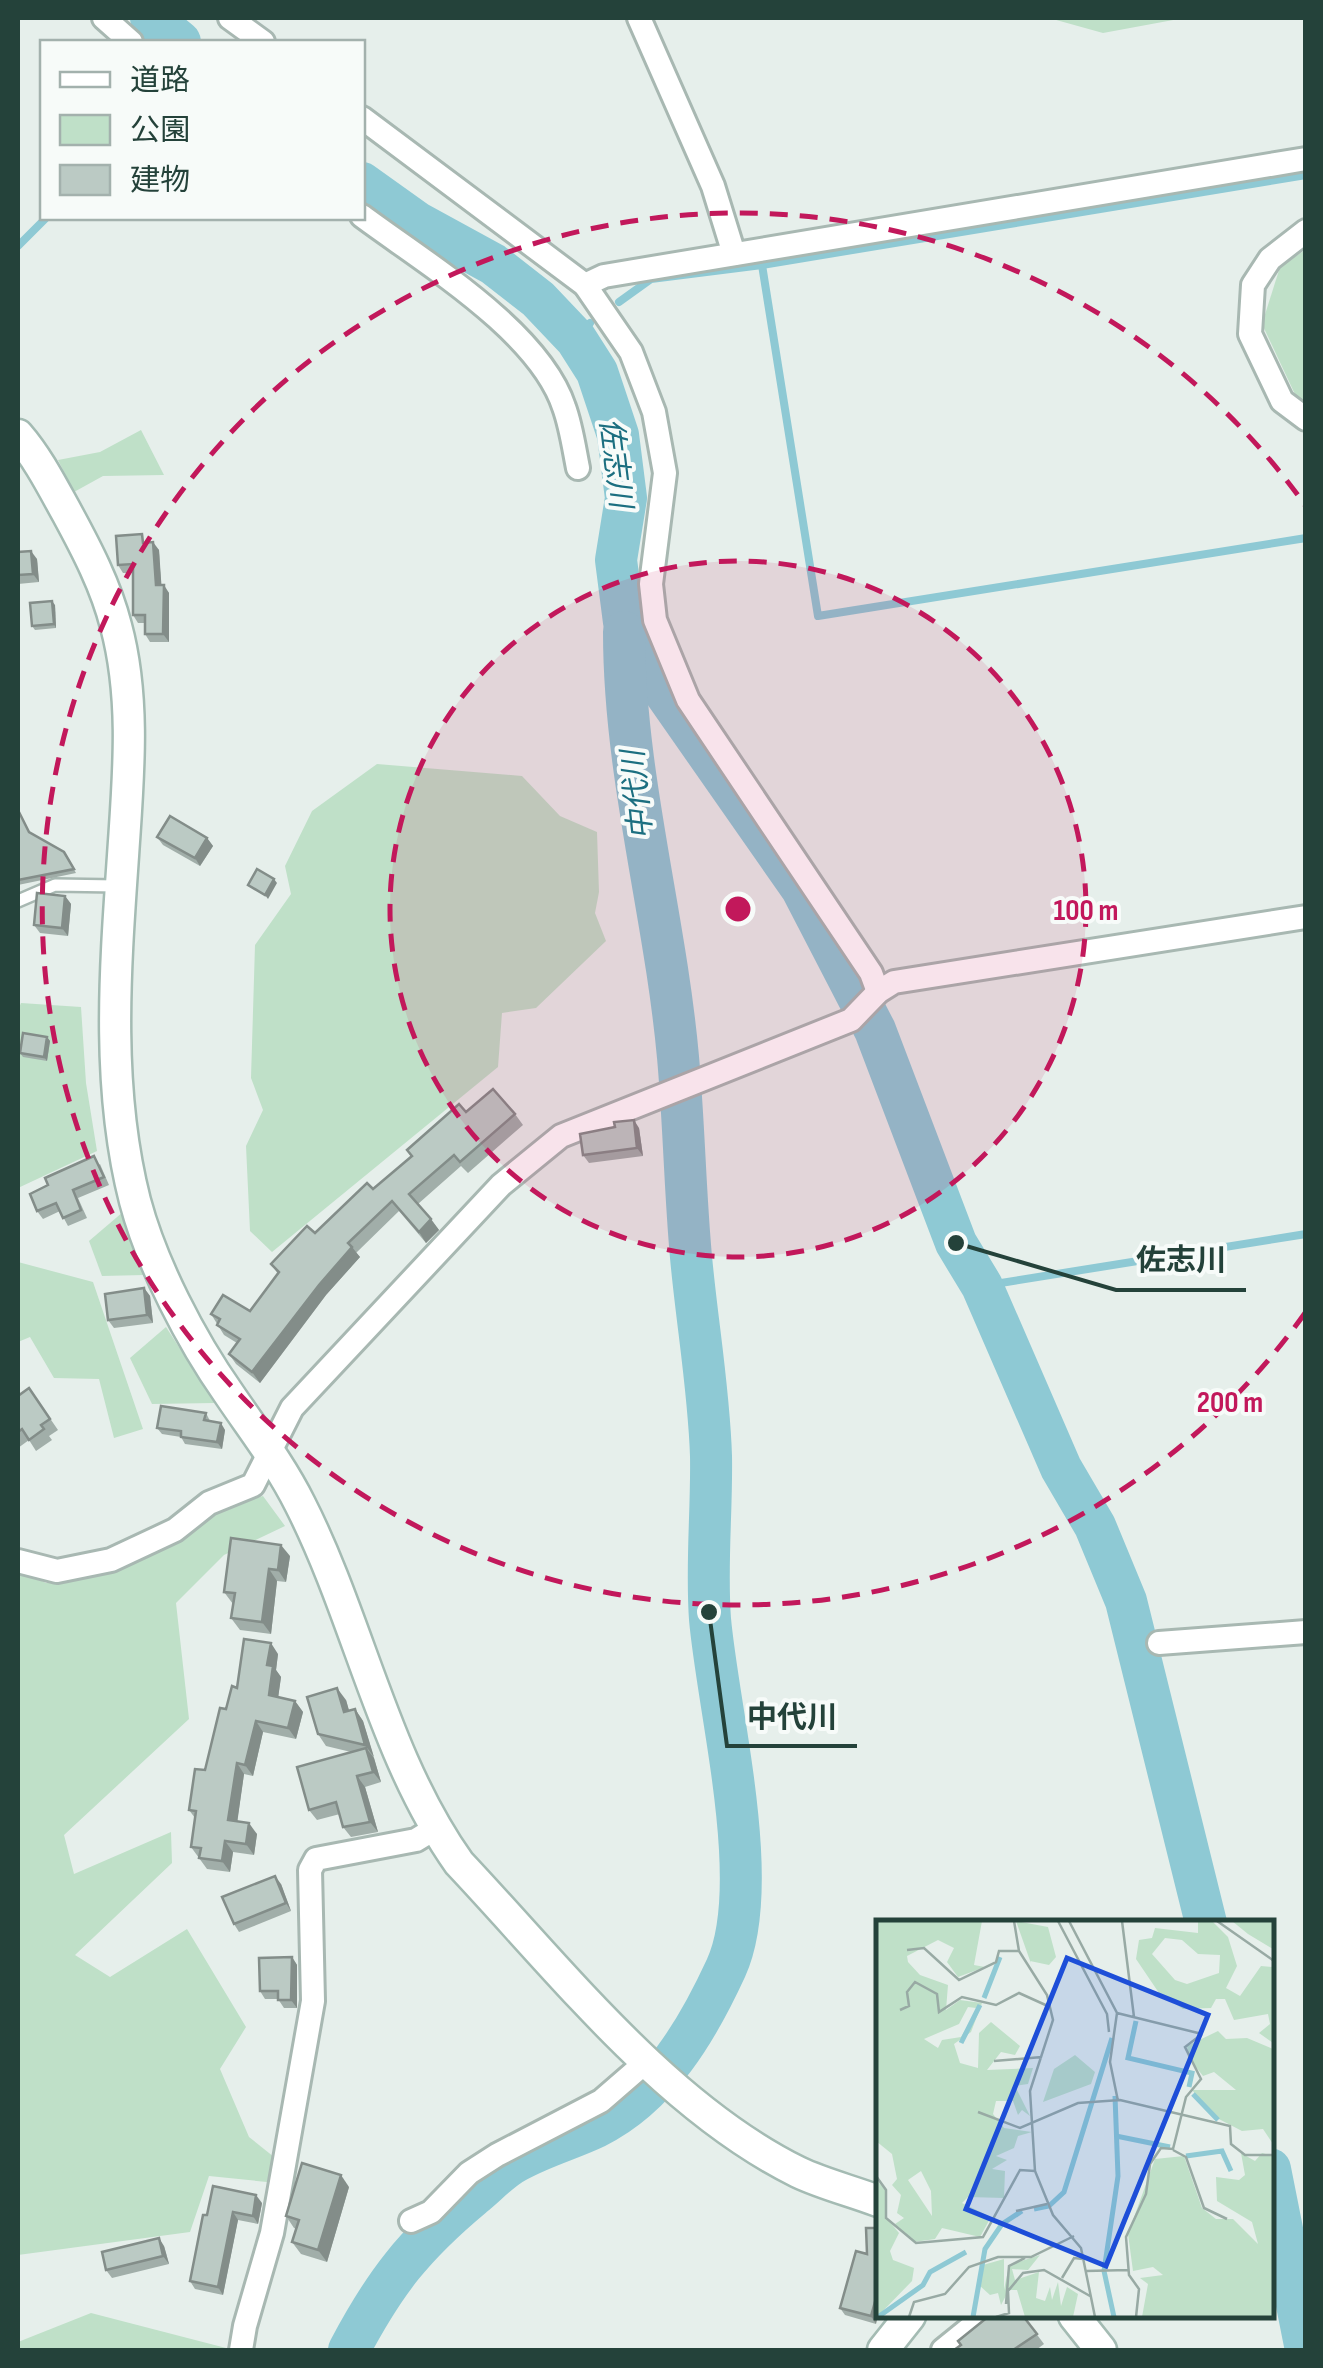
<svg xmlns="http://www.w3.org/2000/svg" width="1323" height="2368" font-family="'Sofia Sans Condensed','Noto Sans JP',sans-serif">
  <style>
    .green { fill: #bfe0c8 }
    .lines { fill: none; stroke-linecap: round; stroke-linejoin: round }
    .stream { stroke: #8ec9d4; stroke-width: 8 }
    .river { stroke: #8ec9d4; stroke-width: 42 }
    .lane-casing { stroke: #a8b8b2; stroke-width: 16 }
    .street-casing { stroke: #a8b8b2; stroke-width: 28 }
    .secondary-casing { stroke: #a4bbb3; stroke-width: 35 }
    .lane { stroke: #fff; stroke-width: 11 }
    .street { stroke: #fff; stroke-width: 22 }
    .secondary { stroke: #fff; stroke-width: 30 }
    .wall { fill: #a1aea9 }
    .shaded-wall { fill: #838d89 }
    .building { fill: #bbcac4; stroke: #838d89; stroke-width: 2.5 }
    .ring { fill: none; stroke: #c2185b; stroke-width: 5; stroke-dasharray: 18 12 }
    .labels { text-anchor: middle; dominant-baseline: central; stroke-width: 8; stroke-linejoin: round; paint-order: stroke }
    .water-label { font-size: 30px; font-style: italic; fill: #1c6f80; stroke: #f7fbf9 }
    .inset-river { fill: none; stroke: #8ec9d4; stroke-width: 5 }
    .inset-road { fill: none; stroke: #98aaa4; stroke-width: 2.5 }
    .view { fill: #1d4ed8; fill-opacity: 0.15; stroke: #1d4ed8; stroke-width: 5 }
    .inset-edge { fill: none; stroke: #24423a; stroke-width: 5 }
    .centre { fill: #c2185b; stroke: #f7fbf9; stroke-width: 5 }
    .ring-label { font-size: 30px; text-anchor: middle; font-weight: bold; fill: #c2185b; stroke: #f7fbf9; stroke-width: 8; stroke-linejoin: round; paint-order: stroke }
    .leader { fill: none; stroke: #24423a; stroke-width: 4 }
    .callout-dot { fill: #24423a; stroke: #f7fbf9; stroke-width: 4 }
    .callout-label { font-size: 30px; text-anchor: middle; font-weight: bold; fill: #24423a; stroke: #f7fbf9; stroke-width: 8; stroke-linejoin: round; paint-order: stroke }
  </style>
  <rect width="100%" height="100%" fill="#e6efeb"/>
  <g class="green">
    <polygon points="1049,18 1184,18 1103,33"/>
    <polygon points="1305,250 1305,408 1301,407 1262,324 1280,267"/>
    <polygon points="141,430 164,475 103,476 74,492 58,460 100,452"/>
    <polygon points="377,764 522,776 560,816 597,832 599,892 595,913 606,941 536,1008 502,1013 498,1067 272,1252 250,1231 246,1146 263,1110 251,1078 255,945 291,894 285,866 312,811"/>
    <polygon points="21,1003 81,1007 86,1083 97,1151 18,1188 18,1010"/>
    <polygon points="123,1212 144,1275 102,1276 89,1241"/>
    <polygon points="18,1262 93,1282 143,1429 114,1438 99,1379 54,1378 30,1337 18,1342"/>
    <polygon points="166,1327 215,1403 152,1404 130,1358"/>
    <polygon points="263,1496 285,1526 224,1555 176,1603 189,1719 64,1835 74,1874 171,1832 172,1863 75,1955 110,1977 187,1929 246,2027 220,2069 249,2137 274,2157 267,2182 209,2176 190,2232 18,2255 18,1569 46,1583 117,1571 222,1508"/>
    <polygon points="91,2313 226,2348 226,2350 18,2350 18,2342"/>
  </g>
  <g class="lines">
    <g class="stream">
      <polyline points="18,246 46,218"/>
      <polyline points="762,265 1306,175"/>
      <polyline points="619,302 651,279 762,265 818,616 1306,538"/>
      <polyline points="576,339 590,323"/>
      <polyline points="982,1286 1306,1234"/>
    </g>
    <g class="river">
      <polyline points="151,18 180,42"/>
      <polyline points="362,183 418,223 493,264 538,299 576,339 597,372 618,435 626,498 616,560 624,622 649,670 802,889 875,1030 956,1243 982,1286 1061,1468 1095,1526 1126,1601 1206,1923"/>
      <polyline points="1270,2169 1306,2350"/>
      <path d="M349,2350C385,2282 413,2246 473,2196C487,2185 501,2169 517,2161C542,2147 571,2139 596,2127C659,2096 698,2029 726,1968C764,1885 718,1711 710,1619C706,1565 712,1510 711,1456C709,1390 697,1323 691,1257C685,1191 684,1124 678,1057C665,914 624,776 624,632"/>
    </g>
    <defs>
      <polyline id="lane" points="18,901 55,885 117,886"/>
      <g id="street">
        <polyline points="104,18 131,42"/>
        <polyline points="230,18 263,42"/>
        <polyline points="639,18 713,186 734,254"/>
        <polyline points="362,118 585,285 631,352 654,412 665,473 651,584 655,620 688,700 871,973 878,992"/>
        <path d="M362,216C425,263 539,331 564,407C571,426 574,448 578,468"/>
        <polyline points="1306,231 1270,259 1253,285 1250,334 1282,401 1306,419"/>
        <polyline points="585,285 604,276 1306,159"/>
        <polyline points="18,1561 57,1571 111,1560 175,1530 209,1503 253,1485 292,1408 501,1185 561,1136 851,1020 878,992 894,982 1306,917"/>
        <polyline points="1159,1643 1306,1632"/>
        <polyline points="411,2221 431,2212 469,2173 497,2155 601,2101 646,2062"/>
        <polyline points="241,2350 245,2326 272,2233 313,2001 310,1870 316,1859 416,1840 434,1829"/>
        <polyline points="943,2350 985,2316"/>
      </g>
      <g id="secondary">
        <path d="M18,435C38,458 52,486 67,513C86,548 106,586 116,626C136,700 128,780 123,856C115,970 106,1088 135,1201C152,1265 191,1340 229,1394C254,1431 280,1464 300,1504C359,1620 383,1756 459,1863C559,1969 666,2107 798,2172C823,2184 852,2191 878,2201"/>
        <polyline points="1074,2316 1101,2350"/>
        <polyline points="883,2350 910,2316"/>
      </g>
    </defs>
    <use href="#lane" class="lane-casing"/>
    <use href="#street" class="street-casing"/>
    <use href="#secondary" class="secondary-casing"/>
    <use href="#lane" class="lane"/>
    <use href="#street" class="street"/>
    <use href="#secondary" class="secondary"/>
  </g>
  <g class="wall">
    <polygon points="148,542 159,550 161,585 169,593 169,642 150,642 145,634 145,623 138,623 133,615 133,573 123,573 118,565"/>
    <polygon points="18,552 37,559 39,582 18,584"/>
    <polygon points="55,605 56,628 35,630 32,626"/>
    <polygon points="18,809 30,833 64,852 76,873 18,885"/>
    <polygon points="157,837 207,838 213,846 200,866 163,845"/>
    <polygon points="65,896 71,904 68,936 40,933 34,925"/>
    <polygon points="47,1037 50,1041 47,1061 23,1057 20,1053"/>
    <polygon points="466,1112 515,1114 523,1125 468,1173 461,1166 418,1204 439,1230 426,1243 399,1211 356,1253 360,1257 326,1295 260,1383 236,1364 229,1354 237,1343 224,1335 211,1314 250,1311 278,1274 271,1264 373,1189 411,1157 407,1150"/>
    <polygon points="615,1127 639,1128 643,1156 589,1163 583,1155"/>
    <polygon points="100,1164 109,1185 78,1198 87,1218 68,1226 60,1211 43,1219 37,1211"/>
    <polygon points="144,1288 150,1296 153,1323 114,1328 108,1320"/>
    <polygon points="29,1388 58,1430 49,1436 52,1440 36,1451 29,1440 18,1448 18,1396"/>
    <polygon points="206,1413 210,1421 225,1430 222,1449 185,1444 181,1437 162,1434 157,1428"/>
    <polygon points="290,1556 286,1582 277,1581 271,1634 240,1630 231,1618 233,1604 224,1592"/>
    <polygon points="278,1654 276,1670 281,1677 278,1697 295,1701 303,1712 296,1739 263,1732 253,1776 244,1774 237,1822 257,1834 254,1855 233,1852 230,1872 207,1869 191,1847 195,1818 189,1810 205,1770 226,1709 237,1688"/>
    <polygon points="346,1700 349,1711 355,1709 363,1721 381,1782 365,1787 378,1832 351,1837 343,1827 340,1814 317,1820 309,1810 351,1752 326,1746 318,1734"/>
    <polygon points="281,1884 291,1911 239,1932 234,1924"/>
    <polygon points="292,1957 297,1965 297,2008 284,2008 278,1999 265,1999 260,1991"/>
    <polygon points="349,2187 327,2262 301,2254 292,2242 297,2229 294,2228 286,2216"/>
    <polygon points="262,2203 258,2224 238,2220 223,2295 195,2289 190,2281 207,2215"/>
    <polygon points="164,2246 169,2264 112,2278 106,2270"/>
    <polygon points="867,2254 876,2324 845,2315 840,2308"/>
    <polygon points="1023,2316 1044,2344 1036,2350 954,2350"/>
  </g>
  <g class="shaded-wall">
    <polygon points="153,542 159,550 162,593 156,585"/>
    <polygon points="31,551 37,559 39,582 33,574"/>
    <polygon points="164,585 169,593 169,642 163,634"/>
    <polygon points="52,601 55,605 56,628 54,624"/>
    <polygon points="207,838 213,846 200,866 195,858"/>
    <polygon points="274,879 277,883 268,899 265,895"/>
    <polygon points="65,896 71,904 68,936 62,928"/>
    <polygon points="47,1037 50,1041 47,1061 44,1057"/>
    <polygon points="634,1120 639,1128 643,1156 637,1148"/>
    <polygon points="431,1219 439,1230 426,1243 419,1232"/>
    <polygon points="352,1247 360,1257 326,1295 260,1383 252,1372 319,1285"/>
    <polygon points="144,1288 150,1296 153,1323 147,1315"/>
    <polygon points="221,1423 225,1430 222,1449 217,1442"/>
    <polygon points="281,1545 290,1556 286,1582 278,1570"/>
    <polygon points="269,1569 277,1581 271,1634 262,1622"/>
    <polygon points="271,1643 278,1654 276,1670 281,1677 277,1706 269,1695 267,1665"/>
    <polygon points="337,1688 346,1700 353,1724 344,1712"/>
    <polygon points="295,1701 303,1712 296,1739 288,1728"/>
    <polygon points="355,1709 363,1721 374,1757 365,1745"/>
    <polygon points="256,1721 263,1732 253,1776 245,1765"/>
    <polygon points="366,1748 374,1758 381,1782 373,1772"/>
    <polygon points="237,1763 244,1774 236,1831 228,1820"/>
    <polygon points="357,1776 365,1787 378,1832 370,1822"/>
    <polygon points="249,1823 257,1834 254,1855 246,1844"/>
    <polygon points="225,1841 233,1852 230,1872 222,1861"/>
    <polygon points="275,1876 281,1884 291,1911 286,1903"/>
    <polygon points="292,1957 297,1965 297,2008 291,2000"/>
    <polygon points="341,2175 349,2187 327,2262 318,2250"/>
    <polygon points="256,2195 262,2203 258,2224 253,2216"/>
    <polygon points="233,2212 238,2220 223,2295 218,2287"/>
    <polygon points="159,2238 164,2246 169,2264 163,2256"/>
    <polygon points="878,2291 878,2316 876,2324 871,2316"/>
  </g>
  <g class="building">
    <polygon points="142,534 143,543 153,542 156,585 164,585 163,634 145,634 145,615 133,615 133,564 118,565 116,536"/>
    <polygon points="31,551 33,574 18,575 18,552"/>
    <polygon points="52,601 54,624 32,626 30,603"/>
    <polygon points="18,810 29,832 64,852 74,869 18,880"/>
    <polygon points="170,816 207,838 195,858 157,837"/>
    <polygon points="257,869 274,879 265,895 248,885"/>
    <polygon points="37,893 65,896 62,928 34,925"/>
    <polygon points="23,1033 47,1037 44,1057 20,1053"/>
    <polygon points="493,1089 515,1114 460,1162 454,1155 409,1194 431,1219 419,1232 392,1201 348,1243 352,1247 319,1285 252,1372 229,1354 240,1339 217,1325 220,1319 211,1314 223,1295 250,1311 279,1272 271,1264 307,1226 315,1233 367,1183 373,1189 412,1156 407,1150 459,1104 466,1112"/>
    <polygon points="634,1120 637,1148 583,1155 580,1134 615,1127 614,1122"/>
    <polygon points="94,1156 104,1177 73,1190 81,1210 63,1218 56,1203 37,1211 30,1194 48,1185 45,1178"/>
    <polygon points="144,1288 147,1315 108,1320 105,1294"/>
    <polygon points="29,1388 50,1419 41,1425 44,1429 29,1440 22,1429 18,1432 18,1396"/>
    <polygon points="161,1406 206,1413 204,1420 221,1423 217,1442 181,1437 181,1431 157,1428"/>
    <polygon points="231,1538 281,1545 278,1570 269,1569 262,1622 231,1618 235,1593 224,1592"/>
    <polygon points="244,1639 271,1643 267,1665 273,1666 269,1695 295,1701 288,1728 256,1721 245,1765 237,1763 228,1820 249,1823 246,1844 225,1841 222,1861 199,1858 201,1848 191,1847 196,1811 189,1810 195,1769 205,1770 220,1708 226,1709 232,1686 237,1688"/>
    <polygon points="337,1688 344,1712 355,1709 365,1745 318,1734 307,1697"/>
    <polygon points="366,1748 373,1772 357,1776 370,1822 343,1827 336,1802 309,1810 297,1767"/>
    <polygon points="275,1876 286,1903 234,1924 222,1897"/>
    <polygon points="292,1957 291,2000 278,2000 278,1991 260,1991 259,1958"/>
    <polygon points="302,2163 341,2175 318,2250 292,2242 299,2220 286,2216"/>
    <polygon points="213,2186 256,2195 253,2216 233,2212 218,2287 190,2281 203,2215 207,2215"/>
    <polygon points="866,2228 878,2228 878,2291 871,2316 840,2308 856,2251 867,2254"/>
    <polygon points="159,2238 163,2256 106,2270 102,2252"/>
    <polygon points="989,2316 1023,2316 1037,2334 1013,2350 954,2350 961,2345 958,2341"/>
  </g>
  <circle cx="738" cy="909" r="348" fill="#c2185b" fill-opacity=".12"/>
  <g class="ring">
    <circle cx="738" cy="909" r="348"/>
    <path d="M1305 1313A696 696 0 1 1 1305 505"/>
  </g>
  <g class="labels">
    <g class="water-label">
      <text transform="translate(615 463) rotate(83)">佐志川</text>
      <text transform="translate(638 795) rotate(-96)">中代川</text>
    </g>
  </g>
  <g transform="translate(876 1920)">
    <rect width="398" height="398" fill="#e6efeb"/>
    <path d="M0,1H106L98,45L109,47L82,57L71,42L78,28L62,20L31,36L32,42L44,55L72,65L70,90L84,80L106,83L95,112L78,124L84,143L102,148L103,113L115,102L144,126L139,135L125,132L111,150L157,148L152,164L139,166L154,196L146,190L142,195L137,181H120L117,194L128,208L156,212L142,216L138,228L120,236L131,240L116,249L129,251L128,278L92,277L86,283L115,297L104,317L66,308L59,319L38,322L19,304L28,298L21,293L25,275L16,265L21,259L16,234L0,221ZM92,87L100,88L99,94L85,117L66,120L62,128L48,119L83,104ZM45,251L55,271L56,296L32,260ZM140,1L172,7L180,37L173,45L154,41L158,52ZM322,1H336L352,17L361,46L350,68L364,76L385,46L397,47V123L383,113L394,104L392,94L358,100L349,79H340L335,88L307,89L283,73L260,39L263,20L276,18L279,8L322,13ZM289,18L306,20L322,34L344,35L343,53L311,64L299,60L276,34ZM356,1H397V29L372,14ZM342,111L350,119L371,118L397,129V224L387,209L366,211L339,197L316,170H360L338,152L327,156L312,137L311,126ZM199,135L219,152L215,164L167,182L178,149ZM365,233L379,241L386,233L397,236V397H266L272,364L264,358L287,355L277,347L257,351L252,314L279,239L308,236L326,288L340,299H357L382,324L376,302L341,281L340,257L363,260L369,255ZM0,259L9,270V296L23,313L14,331L17,340L38,348L36,361L1,397ZM164,335L152,350L136,349L139,360L163,352L160,378L169,381L174,367L176,380L182,362L185,386L191,367L202,374L197,397H149L141,370H133L125,385L122,373L114,375L103,365L107,345L128,339V370L133,345Z" fill="#bfe0c8" fill-rule="evenodd"/>
    <path class="inset-river" d="M108,78L124,37M260,101L252,138L316,153L313,167M85,123L104,85M317,174L342,200M240,216L294,227M310,236L346,231L355,251M158,289L173,286L188,272L236,118M2,397L47,365L54,352L90,332M97,397L109,329L126,304L146,291M238,397L228,351L242,256L239,176"/>
    <path class="inset-road" d="M138,1L143,31L171,75L177,100L154,171L159,251L177,295L205,328L219,397M182,1L231,94L233,112M193,1L241,93L234,142L242,181M246,1L258,97M341,1L398,41M31,30L48,28L83,60L120,42L123,31H143M24,90L33,86L31,72L39,62L61,74L63,92L86,77L120,85L143,73L174,87M241,93L326,114M118,141L166,137M102,192L144,208L202,183L244,180L354,206L355,224L369,235H398M297,230L310,237L328,288L351,299M0,256L10,270V298L40,323L107,317L144,250L159,251M140,291L171,284M210,351L252,350M186,358L198,338L207,339M130,384L133,346L149,338M33,397L38,382L69,374L93,347L122,337H155L198,316M120,397L133,393L132,371L147,353L168,350L214,376M260,397L263,369L253,355L250,317L270,274L274,244L285,228L297,229L310,177L325,159L309,127L326,114"/>
    <path class="view" d="M191,38L332,95L230,346L90,289Z"/>
    <rect width="398" height="398" class="inset-edge"/>
  </g>
  <circle cx="738" cy="909" r="15" class="centre"/>
  <g class="ring-label">
    <text x="1086" y="920">100 m</text>
    <text x="1230" y="1412">200 m</text>
  </g>
  <path class="leader" d="M956 1243L1116 1290H1246M709 1612L727 1746H857"/>
  <g class="callout-dot">
    <circle cx="956" cy="1243" r="10"/>
    <circle cx="709" cy="1612" r="10"/>
  </g>
  <g class="callout-label">
    <text x="1181" y="1270">佐志川</text>
    <text x="792" y="1727">中代川</text>
  </g>
  <rect width="1323" height="2368" fill="none" stroke="#24423a" stroke-width="40"/>
  <rect x="40" y="40" width="325" height="180" fill="#f7fbf9" stroke="#a3b1ad" stroke-width="2.5"/>
  <rect x="60" y="72" width="50" height="15" fill="#ffffff" stroke="#a3b1ad" stroke-width="2.5"/>
  <text x="130" y="90" font-size="30" fill="#24423a">道路</text>
  <rect x="60" y="115" width="50" height="30" fill="#bfe0c8" stroke="#a3b1ad" stroke-width="2.5"/>
  <text x="130" y="140" font-size="30" fill="#24423a">公園</text>
  <rect x="60" y="165" width="50" height="30" fill="#bbcac4" stroke="#a3b1ad" stroke-width="2.5"/>
  <text x="130" y="190" font-size="30" fill="#24423a">建物</text>
</svg>
